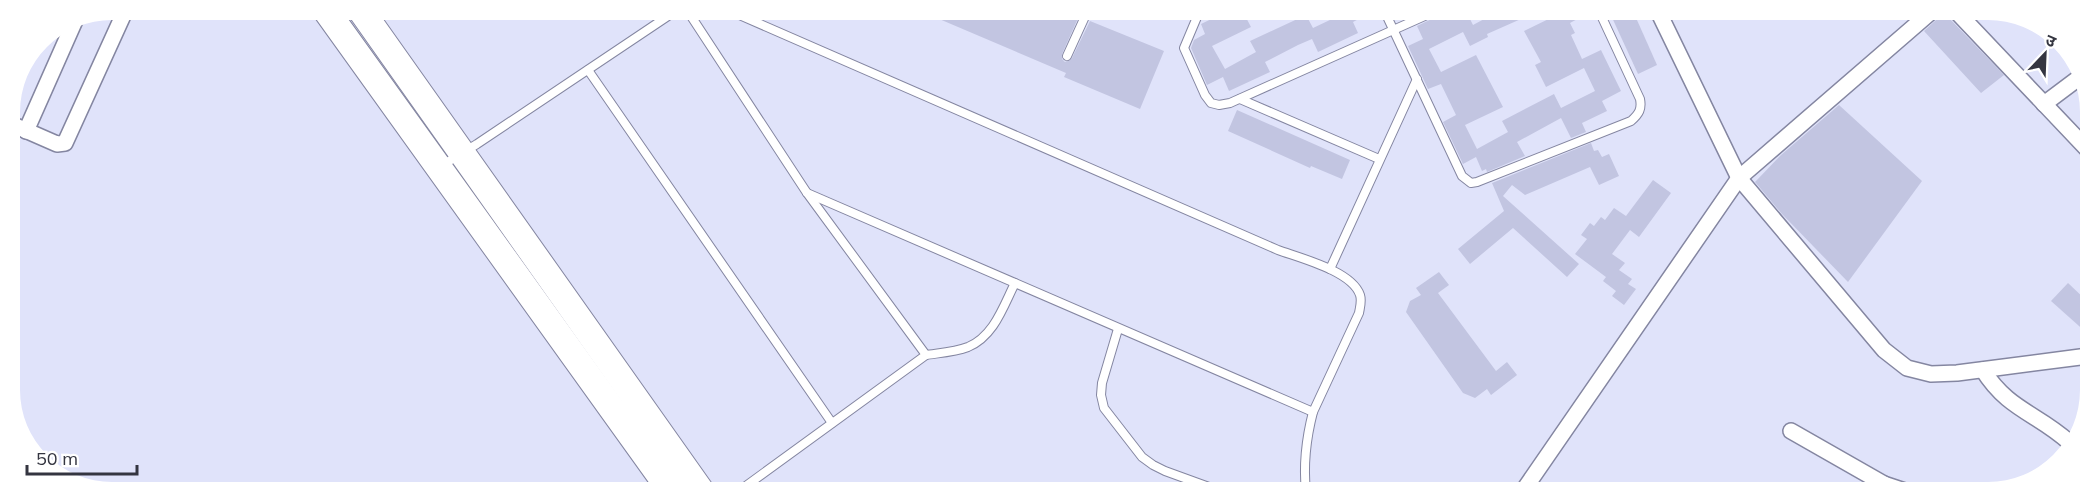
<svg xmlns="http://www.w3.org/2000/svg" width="2099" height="501" font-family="Mulish,'Noto Sans Devanagari',sans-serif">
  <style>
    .building { fill: #c2c5e1 }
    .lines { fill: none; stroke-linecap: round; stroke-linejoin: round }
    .service-casing { stroke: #8486a1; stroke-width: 10 }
    .minor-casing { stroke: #8486a1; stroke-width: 18 }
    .primary-casing { stroke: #8486a1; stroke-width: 28 }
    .service { stroke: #fff; stroke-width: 8 }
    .minor { stroke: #fff; stroke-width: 15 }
    .primary { stroke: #fff; stroke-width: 26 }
  </style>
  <rect width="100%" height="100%" fill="#e0e3fa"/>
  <g class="building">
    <polygon points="918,10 1075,10 1073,14 1079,16 1062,54 1062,59 1065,62 1072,58 1090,21 1164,51 1140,109 1064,77 1066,73"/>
    <polygon points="1230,10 1242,10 1251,27 1212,46 1225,69 1256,52 1250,41 1306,15 1313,28 1351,10 1376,10 1353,22 1358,33 1318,52 1312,39 1298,45 1265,62 1270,72 1229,91 1223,77 1207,85 1191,48 1194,40 1205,34 1201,24"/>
    <polygon points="1444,10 1458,10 1463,20 1469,17 1473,25 1501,10 1539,11 1487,34 1488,37 1470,46 1463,32 1429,49 1441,72 1476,55 1503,107 1465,125 1477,149 1508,132 1502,121 1554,94 1561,108 1595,91 1584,68 1546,87 1535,65 1541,62 1524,31 1565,11 1592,11 1570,23 1575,33 1571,35 1582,59 1601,50 1621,91 1602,101 1607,111 1582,123 1586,132 1571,138 1561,118 1517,142 1525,156 1487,172 1486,169 1482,171 1476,157 1463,164 1443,122 1456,115 1441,84 1428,89 1408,46 1423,39 1417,26 1440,15"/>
    <polygon points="1609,11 1633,11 1657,65 1638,74"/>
    <polygon points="1946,11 1949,18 2004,75 1981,93 1924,31"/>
    <polygon points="1839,105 1922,181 1848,282 1782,214 1755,182 1781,155"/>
    <polygon points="1237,110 1350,160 1342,179 1311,166 1310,168 1228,131"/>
    <polygon points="1591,143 1594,151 1598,150 1602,157 1609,154 1619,176 1599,185 1590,167 1525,195 1512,185 1503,196 1579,264 1567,277 1513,228 1470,264 1458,249 1504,211 1492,183"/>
    <polygon points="1653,180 1671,193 1639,237 1630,230 1612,254 1625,263 1619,270 1632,279 1628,284 1636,289 1624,305 1612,296 1616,291 1603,281 1606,277 1575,254 1587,239 1581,235 1590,223 1594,226 1601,217 1605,220 1614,208 1626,216"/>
    <polygon points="1439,272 1449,285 1438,293 1496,371 1507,362 1517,375 1491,395 1487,389 1475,398 1463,393 1406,312 1410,301 1421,295 1416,288"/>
    <polygon points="2068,283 2088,302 2088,334 2051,301"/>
  </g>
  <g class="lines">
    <defs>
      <g id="service">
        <polyline points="687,10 807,193 926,355 739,491"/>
        <path d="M728,10L1278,250C1300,258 1352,271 1360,295C1362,301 1360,307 1359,313L1313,412L807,193"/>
        <polyline points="1200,10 1184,48 1205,95 1211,103 1219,105 1230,103 1438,10"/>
        <path d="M1384,10L1462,176L1471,183L1477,182L1631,121C1639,114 1642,109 1640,99L1599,11"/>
        <polyline points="1067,56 1088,10"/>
        <polyline points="588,70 832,423"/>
        <polyline points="1240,99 1379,159"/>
        <polyline points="441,166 477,144 677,10"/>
        <polyline points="1330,269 1417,79"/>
        <polyline points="1118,329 1102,383 1101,395 1104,408 1142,457 1153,465 1165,471 1220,491"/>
        <path d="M926,355C939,353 955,352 968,347C994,336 1003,307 1015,283"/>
        <path d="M1306,491C1303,463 1306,439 1313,412"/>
      </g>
      <g id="minor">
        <polyline points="1658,11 1739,178 1884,350 1907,368 1931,374 1957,373 2088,356"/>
        <polyline points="1956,11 2088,150"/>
        <polyline points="2044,104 2080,77"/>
        <polyline points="9,123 57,144 65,143 126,9"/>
        <polyline points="26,131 77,16"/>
        <path d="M1983,370C2008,410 2037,413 2069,442"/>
        <polyline points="1791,431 1884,484"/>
        <polyline points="1523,491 1739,178 1932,11"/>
        <polyline points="1879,492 1884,484 1908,492"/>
      </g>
      <g id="primary">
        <polyline points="325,9 671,491"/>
        <polyline points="360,9 701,491"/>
      </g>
    </defs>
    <use href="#service" class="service-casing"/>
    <use href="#minor" class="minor-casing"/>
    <use href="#primary" class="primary-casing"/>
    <use href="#service" class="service"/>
    <use href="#minor" class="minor"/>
    <use href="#primary" class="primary"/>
  </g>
  <path d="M0 0H2099V501H0ZM112 20H1988A92 92 0 0 1 2080 112V390A92 92 0 0 1 1988 482H112A92 92 0 0 1 20 390V112A92 92 0 0 1 112 20Z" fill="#fff" fill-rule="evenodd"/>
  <g transform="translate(2045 54) rotate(23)" stroke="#ffffff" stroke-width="4.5" paint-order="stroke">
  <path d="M0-4.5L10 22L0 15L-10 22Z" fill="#343540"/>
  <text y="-9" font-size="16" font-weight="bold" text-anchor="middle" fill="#343540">उ</text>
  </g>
  <path d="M27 465v9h110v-9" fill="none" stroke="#343540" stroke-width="3"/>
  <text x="36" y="465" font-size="18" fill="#343540" stroke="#ffffff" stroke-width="4.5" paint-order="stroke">50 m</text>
</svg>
